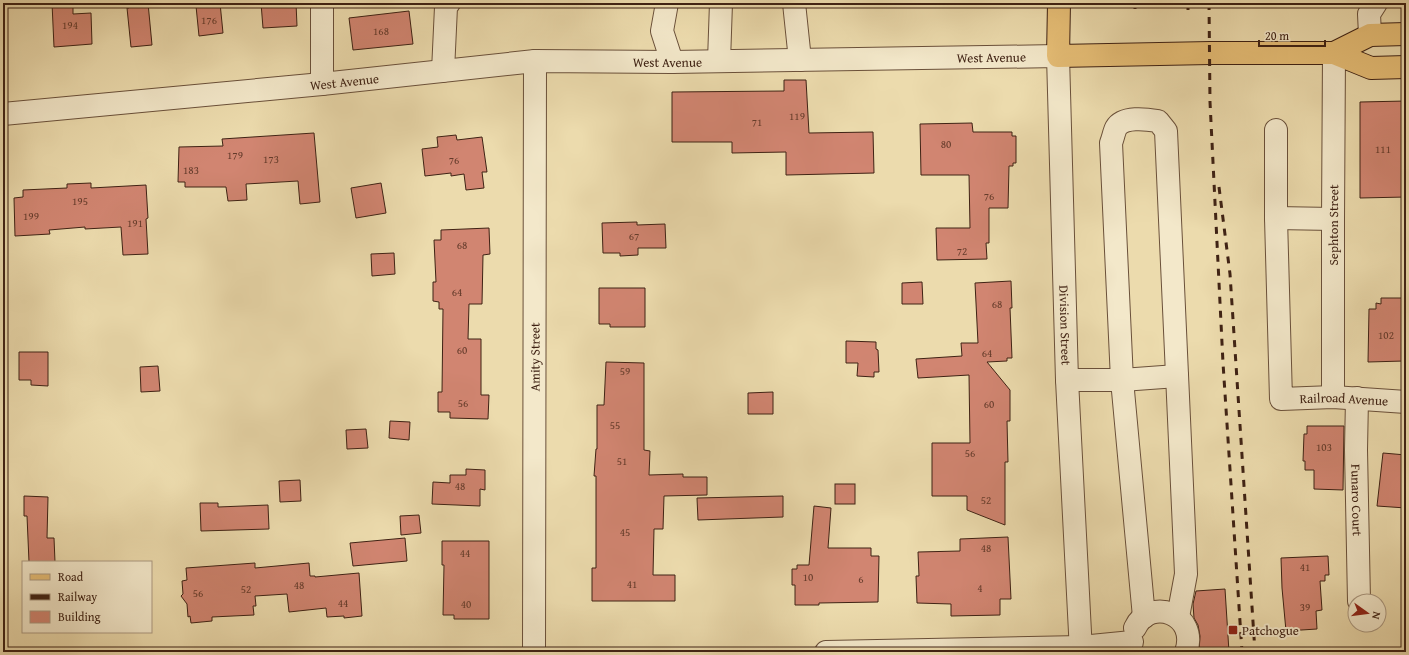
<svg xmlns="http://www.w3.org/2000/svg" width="1409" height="655" font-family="'Gentium Book Plus',serif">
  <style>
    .building { fill: #d18571; stroke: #3f2214 }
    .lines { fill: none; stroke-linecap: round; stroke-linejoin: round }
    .minor-casing { stroke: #6a503a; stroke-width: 24 }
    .major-casing { stroke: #3f2214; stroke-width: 24 }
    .minor { stroke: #f3e8ca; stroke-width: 22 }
    .major { stroke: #e6be76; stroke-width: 22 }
    .rail { stroke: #3f2214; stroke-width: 3; stroke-dasharray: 7 7; stroke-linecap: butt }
    .poi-dot { fill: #8f2418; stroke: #f3e8ca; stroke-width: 1.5 }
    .labels { text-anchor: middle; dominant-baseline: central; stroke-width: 4; stroke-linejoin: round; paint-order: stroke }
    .number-label { font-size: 11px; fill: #643b2b }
    .street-label { font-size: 13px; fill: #3f2214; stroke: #f3e8ca }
    .poi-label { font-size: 13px; fill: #3f2214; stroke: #f3e8ca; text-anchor: start }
  </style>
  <rect width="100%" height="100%" fill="#ecdbad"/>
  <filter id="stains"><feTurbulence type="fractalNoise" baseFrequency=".005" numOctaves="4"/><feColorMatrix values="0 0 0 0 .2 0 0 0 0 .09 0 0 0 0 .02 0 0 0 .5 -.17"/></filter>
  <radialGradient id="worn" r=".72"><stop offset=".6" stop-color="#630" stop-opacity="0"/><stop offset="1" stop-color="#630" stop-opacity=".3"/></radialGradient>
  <g class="building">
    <polygon points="52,3 73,3 73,14 91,13 92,44 54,47"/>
    <polygon points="129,3 148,3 152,45 131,47 127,8 129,8"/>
    <polygon points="220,3 223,33 199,36 196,6"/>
    <polygon points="261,3 296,3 297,26 263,28"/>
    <polygon points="409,11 413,44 353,50 349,18"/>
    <polygon points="784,80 806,80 809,133 873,132 874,173 786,175 786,152 732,153 732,142 672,142 672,92 784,91"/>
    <polygon points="1406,101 1406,197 1360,198 1360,102"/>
    <polygon points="972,123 973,132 1012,132 1012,136 1016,136 1016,163 1013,163 1013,166 1009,166 1008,208 989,208 989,243 986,243 987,259 937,260 936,228 970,228 969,175 921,175 920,124"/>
    <polygon points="314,133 320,202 300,204 298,181 246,184 247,200 228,201 226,187 185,187 185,182 178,182 179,147 223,146 222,139"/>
    <polygon points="456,135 457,140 482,137 487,172 482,172 484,188 466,190 464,174 451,176 451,173 425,176 422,149 438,147 437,137"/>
    <polygon points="91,183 91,188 146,185 148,218 146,219 148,254 123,255 121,227 85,229 85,227 49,230 50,234 15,236 14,198 23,197 23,190 67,188 67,184"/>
    <polygon points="381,183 386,213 356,218 351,188"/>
    <polygon points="637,222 637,225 665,224 666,248 638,248 638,255 620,256 620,253 603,253 602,223"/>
    <polygon points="489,228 490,254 483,255 482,304 469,304 468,339 481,339 481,395 489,395 488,419 450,418 450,412 438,412 438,392 442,392 443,309 439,309 439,302 433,301 433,282 436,282 434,240 441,240 441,230"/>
    <polygon points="394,253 395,274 372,276 371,254"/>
    <polygon points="1011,281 1012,308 1010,308 1012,358 1007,358 1007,361 987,362 1010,390 1010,421 1007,421 1008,462 1005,462 1005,525 967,510 967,496 932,496 932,443 970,443 969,375 918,378 916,359 962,356 961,343 978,343 975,283"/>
    <polygon points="922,282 923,304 902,304 902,283"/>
    <polygon points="599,288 645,288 645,327 610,327 610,324 599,324"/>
    <polygon points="1381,298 1403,298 1404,361 1368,362 1369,309 1376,309 1376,303 1381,304"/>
    <polygon points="846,341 876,342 876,349 878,350 879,372 874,372 874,377 857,376 858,363 846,363"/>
    <polygon points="19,352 48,352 48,386 31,385 31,380 19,380"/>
    <polygon points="606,362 644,363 644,450 650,451 649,475 683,474 683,477 707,477 707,495 664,496 663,529 654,529 653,575 675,575 675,601 592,601 592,568 596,568 596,476 594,476 596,449 597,449 597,405 604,405"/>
    <polygon points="158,366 160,391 141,392 140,367"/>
    <polygon points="773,392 773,414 748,414 748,393"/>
    <polygon points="390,421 410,422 409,440 389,438"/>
    <polygon points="1307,426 1344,426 1343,490 1314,489 1314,470 1305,470 1305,461 1303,461 1304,434 1307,434"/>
    <polygon points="366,429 368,448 347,449 346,430"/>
    <polygon points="1383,453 1406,455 1406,508 1377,506"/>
    <polygon points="466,469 485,470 485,490 480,489 480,506 432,504 433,482 450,483 450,475 466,475"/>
    <polygon points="300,480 301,501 280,502 279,481"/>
    <rect x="835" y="484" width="20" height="20"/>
    <polygon points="24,496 48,497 47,538 54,538 55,562 29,562 27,516 24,516"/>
    <polygon points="783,496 783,517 698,520 697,498"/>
    <polygon points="200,503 218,503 218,507 268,505 269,529 201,531"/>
    <polygon points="814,506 831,508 828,548 871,548 871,556 879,556 878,602 819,603 819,605 795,605 795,585 792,585 792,569 797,569 797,565 809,565"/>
    <polygon points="419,515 421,533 401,535 400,516"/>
    <polygon points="1008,537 1011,599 1000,599 1000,615 951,616 951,604 917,603 916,576 919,576 918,552 960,551 960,539"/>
    <polygon points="405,538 407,561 353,566 350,543"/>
    <polygon points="442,541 489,541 489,619 454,619 454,615 443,615 444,565 442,565"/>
    <polygon points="1328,556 1329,575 1325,575 1325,581 1320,581 1322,610 1316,611 1317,629 1286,631 1282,588 1281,558"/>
    <polygon points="255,563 255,568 309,563 310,576 315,576 315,577 359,573 362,616 344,618 344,616 327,617 326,608 289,612 287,594 255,596 256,606 253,606 254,615 212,617 212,621 191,623 190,616 188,617 187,604 181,596 183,594 182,581 187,580 186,568"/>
    <polygon points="1225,589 1229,652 1199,652 1200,636 1198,625 1194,618 1193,604 1196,591"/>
  </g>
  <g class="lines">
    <defs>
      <g id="minor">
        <polyline points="667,3 662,31 672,62"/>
        <polyline points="794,3 800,60"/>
        <polyline points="1370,35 1369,14 1376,3"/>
        <polyline points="719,61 721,3"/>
        <polyline points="443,71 446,7 449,3"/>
        <polyline points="322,84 322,3"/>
        <path id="s1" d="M3,114L322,84L535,61L672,62L1058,56L1067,380L1081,652"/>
        <path id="s2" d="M1276,130V218L1281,399L1333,397L1406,402"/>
        <polyline points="1276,218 1333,219"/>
        <polyline points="1067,380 1122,380 1177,376"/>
        <path id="s3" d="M1333,397V219L1334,53"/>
        <path id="s4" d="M1357,398L1356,450L1359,601"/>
        <path d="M1144,617L1122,380L1111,143C1113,138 1114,132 1116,128C1123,116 1146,119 1158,121L1166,131L1186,574L1178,617"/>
        <path d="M1135,628C1150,596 1199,614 1186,652"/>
        <path id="s5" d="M534,652L535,61"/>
        <polyline points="826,652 1081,647 1132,642"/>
      </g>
      <g id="major">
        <polyline points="1059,3 1058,56 1210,53 1334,53 1371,68 1406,67"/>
        <polyline points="1334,53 1370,35 1406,34"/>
      </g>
    </defs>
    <use href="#minor" class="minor-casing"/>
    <use href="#major" class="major-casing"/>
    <use href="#minor" class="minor"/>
    <use href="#major" class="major"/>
    <g class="rail">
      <polyline points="1135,3 1135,9"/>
      <polyline points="1188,3 1188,12"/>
      <polyline points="1209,3 1210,102 1223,363 1242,652"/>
      <polyline points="1219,187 1230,274 1255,652"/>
    </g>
  </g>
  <rect class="poi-dot" x="1228" y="625" width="10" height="10" rx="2"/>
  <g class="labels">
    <g class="number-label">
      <text x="209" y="20">176</text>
      <text x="70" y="25">194</text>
      <text x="381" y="31">168</text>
      <text x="797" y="116">119</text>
      <text x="757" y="122">71</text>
      <text x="946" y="144">80</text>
      <text x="1383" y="149">111</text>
      <text x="235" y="155">179</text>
      <text x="271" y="159">173</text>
      <text x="454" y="160">76</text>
      <text x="191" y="170">183</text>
      <text x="989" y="196">76</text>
      <text x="80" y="201">195</text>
      <text x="31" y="216">199</text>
      <text x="135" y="223">191</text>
      <text x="634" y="236">67</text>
      <text x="462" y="245">68</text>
      <text x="962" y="251">72</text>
      <text x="457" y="292">64</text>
      <text x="997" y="304">68</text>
      <text x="1386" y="335">102</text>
      <text x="462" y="350">60</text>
      <text x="987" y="353">64</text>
      <text x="625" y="371">59</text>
      <text x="463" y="403">56</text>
      <text x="989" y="404">60</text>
      <text x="615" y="425">55</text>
      <text x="1324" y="447">103</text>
      <text x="970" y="453">56</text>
      <text x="622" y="461">51</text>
      <text x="460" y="486">48</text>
      <text x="986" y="500">52</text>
      <text x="625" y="532">45</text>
      <text x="986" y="548">48</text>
      <text x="465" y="553">44</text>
      <text x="1305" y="567">41</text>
      <text x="808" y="577">10</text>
      <text x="861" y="579">6</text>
      <text x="632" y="584">41</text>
      <text x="299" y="585">48</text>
      <text x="980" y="588">4</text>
      <text x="246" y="589">52</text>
      <text x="198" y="593">56</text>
      <text x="343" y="603">44</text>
      <text x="466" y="604">40</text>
      <text x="1305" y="607">39</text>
    </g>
    <g class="street-label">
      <text stroke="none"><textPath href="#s1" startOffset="991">West Avenue</textPath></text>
      <text stroke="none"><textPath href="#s1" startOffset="667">West Avenue</textPath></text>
      <text stroke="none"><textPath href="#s1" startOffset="343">West Avenue</textPath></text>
      <text stroke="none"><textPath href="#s3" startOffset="172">Sephton Street</textPath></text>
      <text stroke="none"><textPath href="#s1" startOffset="1327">Division Street</textPath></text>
      <text stroke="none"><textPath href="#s5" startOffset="295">Amity Street</textPath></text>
      <text stroke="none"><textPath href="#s2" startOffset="332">Railroad Avenue</textPath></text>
      <text stroke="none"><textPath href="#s4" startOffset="102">Funaro Court</textPath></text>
    </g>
    <g class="poi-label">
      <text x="1242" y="630">Patchogue</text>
    </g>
  </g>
  <rect width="1409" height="655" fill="none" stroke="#ecdbad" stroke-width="16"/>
  <rect x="4" y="4" width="1401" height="647" fill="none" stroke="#3f2214" stroke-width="2"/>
  <rect x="8" y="8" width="1393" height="639" fill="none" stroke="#3f2214"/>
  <rect x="22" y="561" width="130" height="72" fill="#f3e8ca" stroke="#ab9981"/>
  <rect x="30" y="574" width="20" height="6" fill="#e6be76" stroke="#ab9981"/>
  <text x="58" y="581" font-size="12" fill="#3f2214">Road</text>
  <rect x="30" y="594" width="20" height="6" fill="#3f2214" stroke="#ab9981"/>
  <text x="58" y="601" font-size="12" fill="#3f2214">Railway</text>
  <rect x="30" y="611" width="20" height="12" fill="#d18571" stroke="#ab9981"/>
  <text x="58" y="621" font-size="12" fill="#3f2214">Building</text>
  <g transform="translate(1367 613) rotate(104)"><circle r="19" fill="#f3e8ca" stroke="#ab9981"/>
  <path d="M0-3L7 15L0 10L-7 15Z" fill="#8f2418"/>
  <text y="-6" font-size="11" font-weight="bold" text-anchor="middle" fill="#3f2214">N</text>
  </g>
  <path d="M1259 40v6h66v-6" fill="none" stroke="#3f2214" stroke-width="2"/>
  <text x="1265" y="40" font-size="12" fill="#3f2214" stroke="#f3e8ca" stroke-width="3" paint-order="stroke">20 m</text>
  <rect width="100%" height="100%" filter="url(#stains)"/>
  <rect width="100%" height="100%" fill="url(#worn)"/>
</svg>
